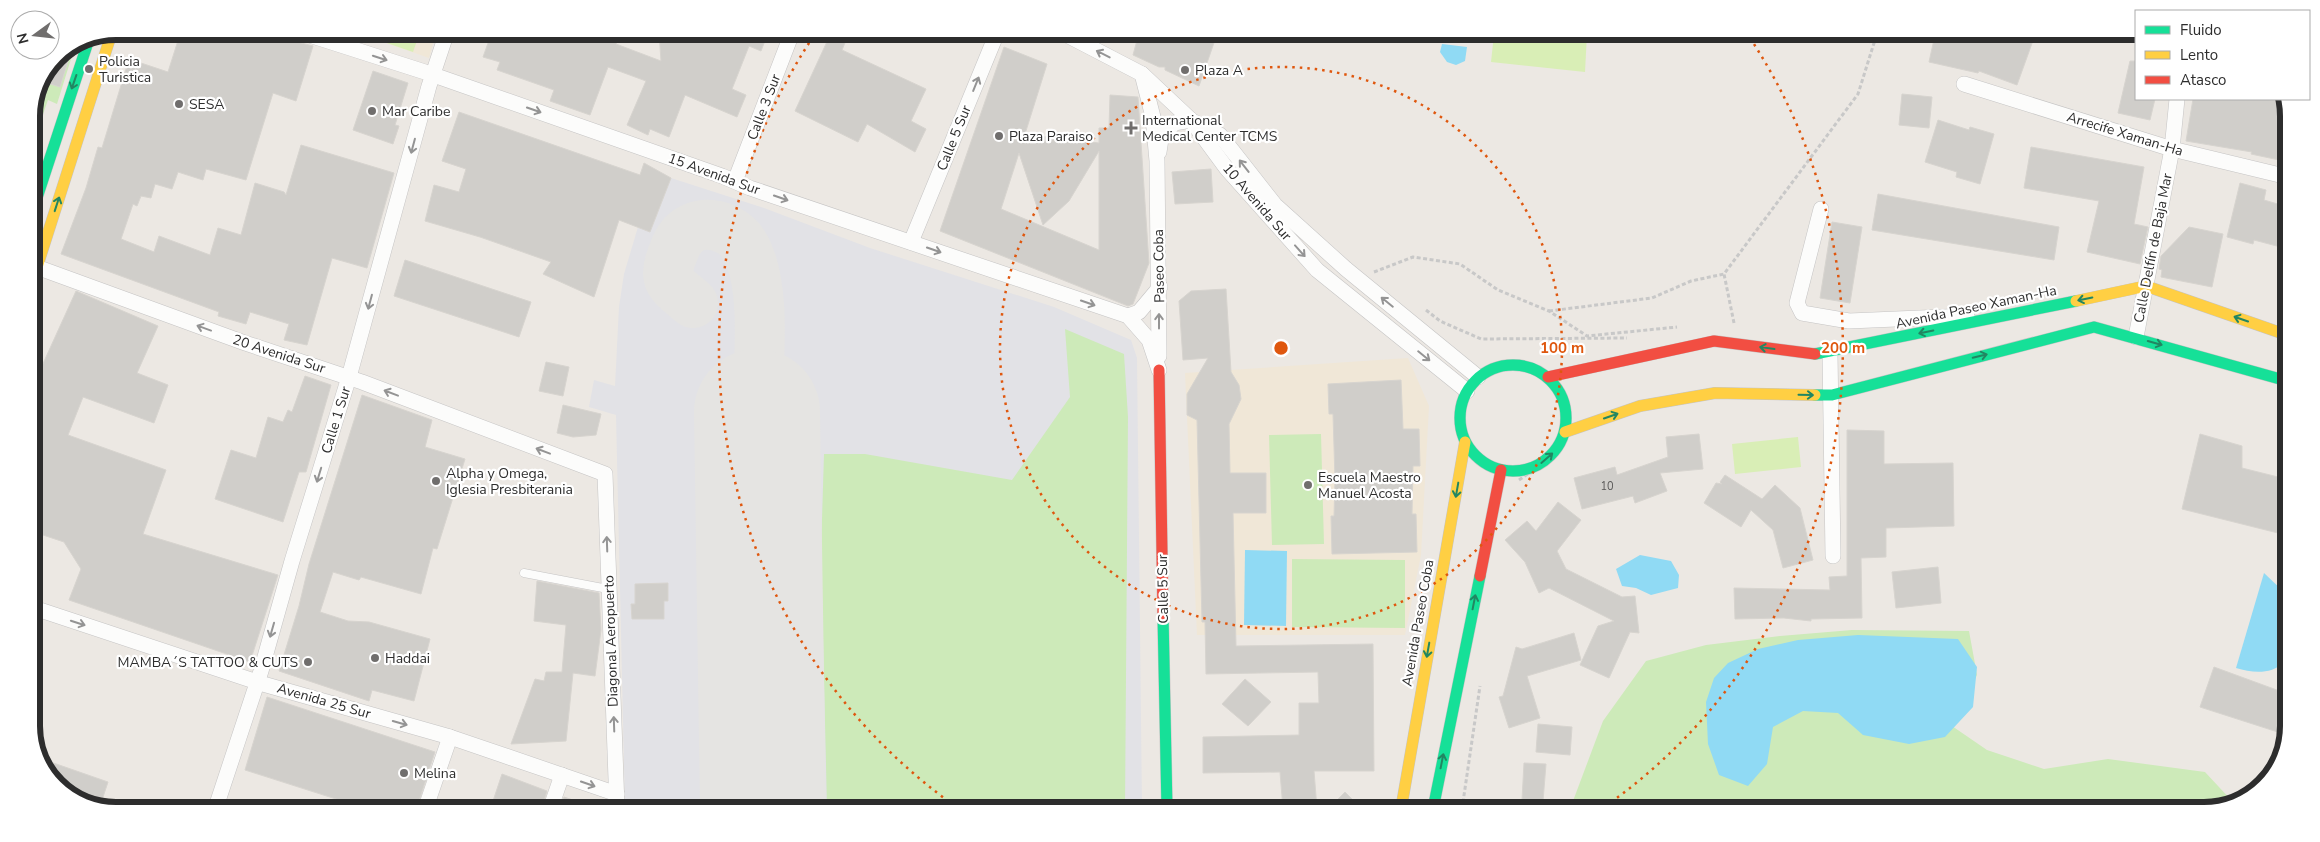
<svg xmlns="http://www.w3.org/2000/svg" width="2320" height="842" font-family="'Nunito Sans',sans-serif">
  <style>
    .education { fill: #f0e7d7 }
    .airport { fill: #e2e2e6 }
    .green { fill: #cdeab9 }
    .pitch { fill: #d9eeb6 }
    .water { fill: #90daf4 }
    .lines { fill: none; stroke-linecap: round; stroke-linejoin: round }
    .taxiway { stroke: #e5e4e2; stroke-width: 50 }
    .runway { stroke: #e5e4e2; stroke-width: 126 }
    .building { fill: #d0ceca; stroke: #d7d4cf; fill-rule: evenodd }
    .lane-casing { stroke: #c5c4c4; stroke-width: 9 }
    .street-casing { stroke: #c5c4c4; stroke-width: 16 }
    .fast-casing { stroke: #c5c4c4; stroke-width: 12 }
    .slow-casing { stroke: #c5c4c4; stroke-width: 12 }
    .jam-casing { stroke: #c5c4c4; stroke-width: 12 }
    .path { stroke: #c8c8c8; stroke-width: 3; stroke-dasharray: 4 2.5; stroke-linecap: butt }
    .lane { stroke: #fcfcfb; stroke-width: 8 }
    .street { stroke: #fcfcfb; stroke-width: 15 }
    .fast { stroke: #16e098; stroke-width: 11 }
    .slow { stroke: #ffcf43; stroke-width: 11 }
    .jam { stroke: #f24e42; stroke-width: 11 }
    .oneway { stroke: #949494 }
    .oneway2 { stroke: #228662 }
    .ring { fill: none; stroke: #df570e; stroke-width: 2.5; stroke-dasharray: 2.5 5 }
    .poi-dot { fill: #706e6d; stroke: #fff; stroke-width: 2 }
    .labels { text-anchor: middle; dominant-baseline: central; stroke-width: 4.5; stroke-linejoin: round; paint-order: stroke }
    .number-label { font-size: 11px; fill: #585756 }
    .poi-label { font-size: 14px; fill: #2d2d2d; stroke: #fff; text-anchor: start }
    .street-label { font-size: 14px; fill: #2d2d2d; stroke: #fff }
    .rim { fill: none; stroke: #2d2d2d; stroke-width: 6 }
    .centre { fill: #df570e; stroke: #fff; stroke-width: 2.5 }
    .ring-label { font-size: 15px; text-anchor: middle; font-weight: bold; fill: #df570e; stroke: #fff; stroke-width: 4.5; stroke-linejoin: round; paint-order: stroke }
  </style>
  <rect width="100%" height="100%" fill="#ece8e3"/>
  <g class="education">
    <polygon points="355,32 436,32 429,58"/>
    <polygon points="1408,358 1429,406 1421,555 1405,635 1197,635 1185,373"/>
  </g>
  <polygon class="airport" points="671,178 764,208 870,248 1054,307 1131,340 1137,358 1142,809 625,807 616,415 589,407 594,380 615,386 619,307 624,274 638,227 650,232"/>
  <g class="green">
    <polygon points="76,43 57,104 48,100 37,131 31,129 31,111 44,82 60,87 73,45"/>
    <polygon points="1065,329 1124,354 1128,417 1125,808 827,808 821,551 824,454 865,454 1012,480 1070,397"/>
    <polygon points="1321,434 1324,544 1272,545 1269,435"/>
    <polygon points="1292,559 1405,560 1405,628 1292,627"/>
    <polygon points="1852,630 1969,631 1977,675 1952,726 1987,750 2044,769 2108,759 2205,772 2232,801 2204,811 1570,809 1603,721 1646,661 1706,645 1780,636"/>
  </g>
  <g class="pitch">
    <polygon points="355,32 420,32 413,52"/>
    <polygon points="1494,34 1587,34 1585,72 1491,62"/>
    <polygon points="1798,437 1801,467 1735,474 1732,444"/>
  </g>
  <g class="water">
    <polygon points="1442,44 1467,47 1465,61 1456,65 1447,62 1440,52"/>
    <polygon points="1245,550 1287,551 1286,626 1244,625"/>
    <polygon points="1640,555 1671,561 1679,575 1678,588 1651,595 1636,588 1622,586 1616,569"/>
    <path d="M2264,573L2285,593V662C2270,675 2253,673 2236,668Z"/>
    <polygon points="1858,635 1958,639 1977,667 1973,707 1945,737 1909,744 1863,735 1838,713 1803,711 1773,727 1767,764 1748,786 1719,775 1708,744 1706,702 1714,678 1728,663 1758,649 1798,640"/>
  </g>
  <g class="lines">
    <path class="taxiway" d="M693,303C685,296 673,288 669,279C667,272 669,263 672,256C675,248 678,239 685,233C703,217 732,226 744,245C768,285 758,366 757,412"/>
    <polyline class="runway" points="757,412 763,808"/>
  </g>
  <g class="building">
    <polygon points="181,31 258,32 313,46 296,101 273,93 246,180 206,169 203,180 178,172 172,189 155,184 151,198 141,196 137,206 133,204 121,239 154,252 159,236 210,255 218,228 241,235 255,183 284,192 286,195 301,145 394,173 367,268 332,258 307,345 284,340 289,324 250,312 246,324 218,316 219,312 61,254 86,188 98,147 102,148 129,59 168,72"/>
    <polygon points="492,32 620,32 616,44 661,61 659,32 768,33 761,51 749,46 732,89 746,95 737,117 685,95 669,137 650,129 648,135 627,125 646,81 608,67 590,115 550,101 554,90 497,70 500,62 483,57"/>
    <polygon points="831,33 849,33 842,50 926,89 911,121 926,129 915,152 867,124 858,142 795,111"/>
    <polygon points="1139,33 1217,34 1199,86 1165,70 1165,67 1159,67 1133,55"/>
    <polygon points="1935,35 2035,35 2017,85 1979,71 1978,73 1929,62"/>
    <polygon points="73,45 60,87 44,82 56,56"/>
    <path d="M1004,47L1047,64L1025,134L1099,143V128H1109L1110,95L1138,97L1149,263L1133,304L1128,306L940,231ZM1099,151V250L1001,209L1019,153L1043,225L1069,201Z"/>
    <polygon points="2130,61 2136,61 2136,99 2155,99 2150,120 2118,113"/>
    <polygon points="373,71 408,83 395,125 399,126 393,144 353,130"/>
    <polygon points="1902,94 1932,97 1929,128 1899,125"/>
    <polygon points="2193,99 2265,99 2286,103 2289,110 2288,142 2284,161 2251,154 2252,152 2186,141"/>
    <polygon points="459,112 640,175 644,163 671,178 650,232 619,220 594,297 543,274 551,262 480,237 425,221 434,185 459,192 466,169 442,161"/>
    <polygon points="1938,120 1969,130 1970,127 1994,134 1980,184 1956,177 1957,172 1925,162"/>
    <polygon points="2031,147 2144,167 2134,224 2148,227 2140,264 2087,252 2099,201 2024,188"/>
    <polygon points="1211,169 1213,202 1175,204 1172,172"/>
    <polygon points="2240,183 2266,190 2264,200 2288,207 2288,249 2254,240 2253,244 2227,237"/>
    <polygon points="1878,194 2059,227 2054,260 1872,230"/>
    <polygon points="1832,222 1862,227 1850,303 1820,298"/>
    <polygon points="2189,227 2223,234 2212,287 2161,277 2162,270 2159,269 2161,256"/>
    <polygon points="405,260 531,302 519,337 394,296"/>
    <polygon points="1226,289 1231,372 1239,385 1241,399 1229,424 1230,473 1266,473 1266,513 1233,513 1236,646 1373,644 1374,771 1314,771 1317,809 1283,809 1280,772 1203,773 1203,737 1299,735 1299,703 1319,703 1318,672 1206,674 1205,622 1202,622 1197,420 1187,415 1187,394 1208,358 1183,360 1179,301 1191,291"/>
    <polygon points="76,291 158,326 137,373 168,385 154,423 83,397 68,435 166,470 143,534 278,575 250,662 69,600 81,569 64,542 31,531 31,390"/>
    <polygon points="546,362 569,367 563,396 539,391"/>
    <polygon points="305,376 331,385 306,472 299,472 283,522 215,499 231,450 256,458 268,417 283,422 288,410 292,412"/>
    <polygon points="1401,380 1403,429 1419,429 1420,466 1413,466 1412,514 1416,514 1417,552 1332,554 1331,516 1334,516 1335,479 1333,414 1329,414 1328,384"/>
    <polygon points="362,395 432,420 425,447 465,459 437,549 433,548 421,594 361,577 359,580 333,572 320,612 348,621 369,622 430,639 414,701 372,690 369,701 279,671 299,606 309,564"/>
    <polygon points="563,405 601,414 596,435 573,437 557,433"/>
    <polygon points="1847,430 1884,431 1884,464 1953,463 1954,526 1886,528 1886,557 1861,558 1862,618 1811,619 1811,621 1784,618 1735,619 1734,588 1830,590 1829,577 1847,576"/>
    <polygon points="1699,434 1703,469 1660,473 1667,491 1635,503 1633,496 1582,509 1574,478 1615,467 1617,475 1668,457 1666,437"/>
    <polygon points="2200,434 2242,446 2242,468 2286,479 2286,535 2182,509"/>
    <polygon points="1725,475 1762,499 1775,485 1800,508 1813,560 1783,568 1773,530 1751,510 1741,527 1704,503 1716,483 1722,484 1720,482"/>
    <polygon points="1558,502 1581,520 1557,551 1566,569 1622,597 1635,596 1639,633 1630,632 1609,678 1580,665 1598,626 1614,621 1549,588 1539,593 1525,562 1505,540 1527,521 1536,531"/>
    <polygon points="1938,567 1941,603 1896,608 1892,572"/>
    <polygon points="537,581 599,593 601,630 595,676 573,673 566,741 511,744 535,679 544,681 546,672 562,672 566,625 534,621"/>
    <polygon points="668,583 668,601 664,601 664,619 632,619 631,604 635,604 635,584"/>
    <polygon points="1574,633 1581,660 1527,676 1540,718 1509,728 1499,697 1503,696 1516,647 1522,649"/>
    <polygon points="2214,667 2285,693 2284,734 2200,707"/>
    <polygon points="1245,679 1271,702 1248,726 1222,704"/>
    <polygon points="267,697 435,752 417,807 361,807 245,770"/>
    <polygon points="1538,724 1572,727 1570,755 1536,752"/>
    <polygon points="42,759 108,782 100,806 89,806 49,778"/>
    <polygon points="1524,763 1546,764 1543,801 1522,800"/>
    <polygon points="502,774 547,791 542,807 491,807"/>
    <polygon points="1345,792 1362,809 1328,809"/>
    <polygon points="564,797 588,805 587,807 561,807"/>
  </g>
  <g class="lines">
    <defs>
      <polyline id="lane" points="524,573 608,589"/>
      <g id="street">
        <polyline points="300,32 425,72 722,176 750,188 1128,316 1149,340 1159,370"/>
        <polyline points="1063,33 1142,74 1191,120 1227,169 1317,270 1467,391"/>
        <polyline points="1142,74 1153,117 1157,161 1159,356"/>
        <polyline points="1964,84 2172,149 2288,177"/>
        <polyline points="1194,122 1220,135 1275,205 1346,269 1478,377"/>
        <polyline points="1159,152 1161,139 1174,123 1191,120"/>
        <polyline points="735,181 792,33"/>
        <polyline points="1821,209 1797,303 1802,313 1849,321 1967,316"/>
        <polyline points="911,242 997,33"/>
        <polyline points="31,265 245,343 362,382 605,474 617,807"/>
        <polyline points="1128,316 1139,312 1160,287"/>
        <polyline points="2136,337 2172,149 2177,99"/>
        <polyline points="1830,353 1833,556"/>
        <polyline points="31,607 263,684 450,737 617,794"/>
        <polyline points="216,807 261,671 292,561 349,377 429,86 447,32"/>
        <polyline points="426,807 450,737"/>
        <polyline points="551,807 562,775"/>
      </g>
      <g id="fast">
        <polyline points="31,216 90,36"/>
        <polyline points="1815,354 2076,301"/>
        <circle cx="1513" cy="418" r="53"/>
        <polyline points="1815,395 1832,395 2094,327 2287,381"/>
        <polyline points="1163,615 1167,809"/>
        <polyline points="1433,809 1480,576"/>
      </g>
      <g id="slow">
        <polyline points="31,286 112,32"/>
        <polyline points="2076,301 2146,286 2287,335"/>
        <polyline points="1565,432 1640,406 1715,393 1815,395"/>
        <polyline points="1401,809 1465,442"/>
      </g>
      <g id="jam">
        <polyline points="1159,370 1163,615"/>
        <polyline points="1548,377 1714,341 1815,354"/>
        <polyline points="1480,576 1501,470"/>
      </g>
    </defs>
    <use href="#lane" class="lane-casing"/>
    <use href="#street" class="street-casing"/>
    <use href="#fast" class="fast-casing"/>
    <use href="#slow" class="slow-casing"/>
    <use href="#jam" class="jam-casing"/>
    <g class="path">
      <polyline points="1874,43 1875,35"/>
      <polyline points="1374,272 1413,257 1460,264 1498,290 1549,311 1587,336 1677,327"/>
      <polyline points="1426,310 1440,321 1481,339 1627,338"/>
      <polyline points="1549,311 1652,298 1691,281 1724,274"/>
      <polyline points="1734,323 1724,274 1858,94 1874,43 1848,35"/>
      <polyline points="1519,480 1561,451"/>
      <polyline points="1462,809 1480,686"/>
    </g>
    <use href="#lane" class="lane"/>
    <use href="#street" class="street"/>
    <use href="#fast" class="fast"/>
    <use href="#slow" class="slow"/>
    <use href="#jam" class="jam"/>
  </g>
  <defs><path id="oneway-shaft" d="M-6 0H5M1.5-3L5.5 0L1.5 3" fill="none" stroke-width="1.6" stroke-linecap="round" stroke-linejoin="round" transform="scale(1.25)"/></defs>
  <g class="oneway">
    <use href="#oneway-shaft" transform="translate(1103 54) rotate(-153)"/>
    <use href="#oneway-shaft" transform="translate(380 58) rotate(18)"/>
    <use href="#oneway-shaft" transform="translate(976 84) rotate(-68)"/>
    <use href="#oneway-shaft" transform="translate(534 110) rotate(19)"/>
    <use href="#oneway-shaft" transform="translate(413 146) rotate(105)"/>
    <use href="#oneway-shaft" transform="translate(1244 166) rotate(-128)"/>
    <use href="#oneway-shaft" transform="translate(781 198) rotate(19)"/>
    <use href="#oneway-shaft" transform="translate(934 250) rotate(19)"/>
    <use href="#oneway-shaft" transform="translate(1300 251) rotate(48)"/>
    <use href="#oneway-shaft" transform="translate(370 302) rotate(105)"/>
    <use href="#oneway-shaft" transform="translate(1387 302) rotate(-141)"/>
    <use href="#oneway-shaft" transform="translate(1088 303) rotate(19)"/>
    <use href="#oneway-shaft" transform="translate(1159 321) rotate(-90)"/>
    <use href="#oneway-shaft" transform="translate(204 328) rotate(-160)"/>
    <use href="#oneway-shaft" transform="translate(1424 356) rotate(39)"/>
    <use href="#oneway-shaft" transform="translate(391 393) rotate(-159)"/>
    <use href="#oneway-shaft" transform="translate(543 451) rotate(-159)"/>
    <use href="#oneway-shaft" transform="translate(319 475) rotate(107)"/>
    <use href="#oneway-shaft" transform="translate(607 544) rotate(-92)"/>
    <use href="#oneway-shaft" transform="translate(78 623) rotate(18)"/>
    <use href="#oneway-shaft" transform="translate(272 630) rotate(106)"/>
    <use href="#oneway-shaft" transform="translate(400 723) rotate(16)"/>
    <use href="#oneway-shaft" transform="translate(614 724) rotate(-92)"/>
    <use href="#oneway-shaft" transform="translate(588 784) rotate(19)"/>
  </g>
  <g class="oneway2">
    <use href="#oneway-shaft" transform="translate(74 82) rotate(109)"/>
    <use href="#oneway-shaft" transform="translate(57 204) rotate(-72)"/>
    <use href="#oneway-shaft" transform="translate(2085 299) rotate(168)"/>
    <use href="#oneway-shaft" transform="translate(2241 319) rotate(-161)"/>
    <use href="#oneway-shaft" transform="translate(1926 332) rotate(168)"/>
    <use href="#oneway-shaft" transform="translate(2155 343) rotate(16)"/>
    <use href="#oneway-shaft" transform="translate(1767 348) rotate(-172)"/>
    <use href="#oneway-shaft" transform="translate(1980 356) rotate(-14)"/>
    <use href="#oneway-shaft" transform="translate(1806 395) rotate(1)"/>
    <use href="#oneway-shaft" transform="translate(1611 416) rotate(-19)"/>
    <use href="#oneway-shaft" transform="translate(1547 458) rotate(-41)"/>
    <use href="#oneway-shaft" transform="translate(1457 490) rotate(100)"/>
    <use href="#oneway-shaft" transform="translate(1474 602) rotate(-79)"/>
    <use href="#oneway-shaft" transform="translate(1428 650) rotate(100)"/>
    <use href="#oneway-shaft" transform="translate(1442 761) rotate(-79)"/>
  </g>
  <g class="ring">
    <circle cx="1281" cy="348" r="281"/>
    <path d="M955 806A562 562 0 0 1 815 34M1750 38A562 562 0 0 1 1603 808"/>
  </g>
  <g class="poi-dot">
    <circle cx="89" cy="69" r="5"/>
    <circle cx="1185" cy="70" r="5"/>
    <circle cx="179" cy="104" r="5"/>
    <circle cx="372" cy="111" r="5"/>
    <path d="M1128.5 120.5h5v5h5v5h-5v5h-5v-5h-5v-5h5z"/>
    <circle cx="999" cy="136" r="5"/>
    <circle cx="436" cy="481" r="5"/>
    <circle cx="1308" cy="485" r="5"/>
    <circle cx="375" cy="658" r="5"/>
    <circle cx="308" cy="662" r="5"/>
    <circle cx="404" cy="773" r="5"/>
  </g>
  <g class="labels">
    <g class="number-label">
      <text x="1607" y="486">10</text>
    </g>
    <g class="poi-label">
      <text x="99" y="61">Policia<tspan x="99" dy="16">Turistica</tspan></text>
      <text x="1195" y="70">Plaza A</text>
      <text x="189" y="104">SESA</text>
      <text x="382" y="111">Mar Caribe</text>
      <text x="1142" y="120">International<tspan x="1142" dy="16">Medical Center TCMS</tspan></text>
      <text x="1009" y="136">Plaza Paraiso</text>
      <text x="446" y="473">Alpha y Omega,<tspan x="446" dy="16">Iglesia Presbiterania</tspan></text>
      <text x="1318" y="477">Escuela Maestro<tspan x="1318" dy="16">Manuel Acosta</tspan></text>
      <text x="385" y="658">Haddai</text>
      <text x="298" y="662" text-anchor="end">MAMBA´S TATTOO &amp; CUTS</text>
      <text x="414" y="773">Melina</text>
    </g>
    <g class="street-label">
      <text transform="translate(764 107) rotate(-69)">Calle 3 Sur</text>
      <text transform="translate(2125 134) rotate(17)">Arrecife Xaman-Ha</text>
      <text transform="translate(954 138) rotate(-68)">Calle 5 Sur</text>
      <text transform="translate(714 174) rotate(20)">15 Avenida Sur</text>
      <text transform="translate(1257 202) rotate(49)">10 Avenida Sur</text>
      <text transform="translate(2153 248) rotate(-79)">Calle Delfín de Baja Mar</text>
      <text transform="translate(1159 266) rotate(-91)">Paseo Coba</text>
      <text transform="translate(1976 307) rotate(-12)">Avenida Paseo Xaman-Ha</text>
      <text transform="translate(279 354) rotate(18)">20 Avenida Sur</text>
      <text transform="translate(336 420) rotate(-73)">Calle 1 Sur</text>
      <text transform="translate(1163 589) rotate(-91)">Calle 5 Sur</text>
      <text transform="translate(1418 623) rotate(-80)">Avenida Paseo Coba</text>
      <text transform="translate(611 641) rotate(-92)">Diagonal Aeropuerto</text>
      <text transform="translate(324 701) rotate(16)">Avenida 25 Sur</text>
    </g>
  </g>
  <path d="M0 0H2320V842H0ZM116 40H2204A76 76 0 0 1 2280 116V726A76 76 0 0 1 2204 802H116A76 76 0 0 1 40 726V116A76 76 0 0 1 116 40Z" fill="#fff" fill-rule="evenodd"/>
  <path class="rim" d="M116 40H2204A76 76 0 0 1 2280 116V726A76 76 0 0 1 2204 802H116A76 76 0 0 1 40 726V116A76 76 0 0 1 116 40Z"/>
  <circle cx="1281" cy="348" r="8" class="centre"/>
  <g class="ring-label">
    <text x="1562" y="353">100 m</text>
    <text x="1843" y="353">200 m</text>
  </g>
  <rect x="2135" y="10" width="175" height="90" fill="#ffffff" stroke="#ababab"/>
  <rect x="2145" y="26" width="25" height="8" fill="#16e098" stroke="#ababab"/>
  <text x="2180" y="35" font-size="15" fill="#2d2d2d">Fluido</text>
  <rect x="2145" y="51" width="25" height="8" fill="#ffcf43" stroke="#ababab"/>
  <text x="2180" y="60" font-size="15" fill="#2d2d2d">Lento</text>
  <rect x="2145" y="76" width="25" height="8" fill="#f24e42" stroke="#ababab"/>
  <text x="2180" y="85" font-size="15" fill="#2d2d2d">Atasco</text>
  <g transform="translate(35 35) rotate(255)"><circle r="24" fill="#ffffff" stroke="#ababab"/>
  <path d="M0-4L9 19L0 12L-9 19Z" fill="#706e6d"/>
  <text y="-8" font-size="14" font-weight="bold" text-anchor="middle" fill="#2d2d2d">N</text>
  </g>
</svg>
